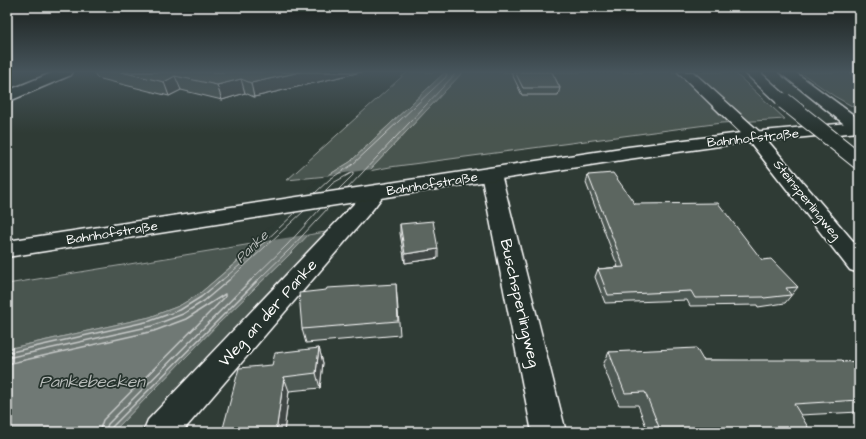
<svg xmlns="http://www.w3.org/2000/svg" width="866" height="439" font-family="'Architects Daughter',sans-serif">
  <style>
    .green { fill: #4a544f; stroke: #a4aaa7 }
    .water { fill: #707975; stroke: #a9afac }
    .pier { fill: #2f3b35 }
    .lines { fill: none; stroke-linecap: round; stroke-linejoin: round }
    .shore-far1 { stroke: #c6c9c8; stroke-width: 1 }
    .shore { stroke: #c6c9c8; stroke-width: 1.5 }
    .minor-casing { stroke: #fff; stroke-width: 3 }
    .major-casing { stroke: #fff; stroke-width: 3 }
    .highway-casing { stroke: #fff; stroke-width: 3 }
    .minor { fill: #26332d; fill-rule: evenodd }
    .major { fill: #26332d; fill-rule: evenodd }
    .highway { fill: #26332d; fill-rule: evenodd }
    .highway-bridge-casing { stroke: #fff; stroke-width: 18; stroke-linecap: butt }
    .highway-bridge { stroke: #26332d; stroke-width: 16 }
    .wall { fill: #4e5853; stroke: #fff }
    .shaded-wall { fill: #404744; stroke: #fff }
    .building { fill: #5b6661; stroke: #fff }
    .labels { text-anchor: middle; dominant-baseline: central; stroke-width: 3.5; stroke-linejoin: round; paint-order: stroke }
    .street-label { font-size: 13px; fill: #fff; stroke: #26332d }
    .water-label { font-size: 14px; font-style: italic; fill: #b8bcba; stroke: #26332d }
    .near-street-label { font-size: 16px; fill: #fff; stroke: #26332d }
    .near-water-label { font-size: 17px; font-style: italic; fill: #b8bcba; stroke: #26332d }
  </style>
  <rect width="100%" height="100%" fill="#2f3b35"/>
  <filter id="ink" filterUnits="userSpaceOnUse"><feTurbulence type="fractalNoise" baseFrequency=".025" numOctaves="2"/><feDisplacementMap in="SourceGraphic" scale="8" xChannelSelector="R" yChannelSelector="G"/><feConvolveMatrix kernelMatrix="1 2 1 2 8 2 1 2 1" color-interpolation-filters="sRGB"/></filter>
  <g filter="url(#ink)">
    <g class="green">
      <polygon points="407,72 445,72 350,162 327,176 287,180"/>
      <polygon points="463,72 734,72 785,119 721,123 390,167 369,171"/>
      <polygon points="800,72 859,72 859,110 834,96"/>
      <polygon points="332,231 145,432 113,432 218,324 293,251 307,235"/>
      <polygon points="258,243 199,294 179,306 150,317 7,349 7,284"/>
    </g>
    <polygon class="water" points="445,72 463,72 293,251 218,324 113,432 7,432 7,349 150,317 179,306 199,294 238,261 327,176 350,162"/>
    <polygon class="pier" points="373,169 311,234 254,243 324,176"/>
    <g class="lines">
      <g class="shore-far1">
        <polyline points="347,189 457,72"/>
        <polyline points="324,192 333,183 353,172 353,175 338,190"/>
        <polyline points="315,193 330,179 352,165 446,77 447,72"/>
        <polyline points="221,281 240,265 295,213"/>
        <polyline points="228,281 304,211"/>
        <polyline points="250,281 287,245 320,209"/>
        <polyline points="257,281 290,249 329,207"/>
      </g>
      <g class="shore">
        <polyline points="7,353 150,321 180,310 201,297 222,280"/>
        <polyline points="7,358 152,326 183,314 204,301 229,280"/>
        <polyline points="7,364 154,331 186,319 225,294 225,297 103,420 99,432"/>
        <polyline points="105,432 108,424 251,280"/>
        <polyline points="110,432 112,427 258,280"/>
      </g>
      <defs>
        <g id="minor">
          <polygon points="54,72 73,72 71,75 7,102 7,91"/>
          <polygon points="678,72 693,72 761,133 859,248 859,273 850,270 749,141"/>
          <polygon points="851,72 859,72 859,77 854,76"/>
          <polygon points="491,168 498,170 501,174 566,432 532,432 481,174 484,170"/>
          <polygon points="375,187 382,189 385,193 373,209 182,432 143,432 148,420 368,189"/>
        </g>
        <polygon id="major" points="859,122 859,132 741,143 628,159 7,257 7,241 628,147 741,133"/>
        <g id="highway">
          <polygon points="744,72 760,72 792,101 790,104 784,106 778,104"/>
          <polygon points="779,72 795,72 859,119 859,132 853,131"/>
        </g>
      </defs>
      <use href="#minor" class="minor-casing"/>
      <use href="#major" class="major-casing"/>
      <use href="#highway" class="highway-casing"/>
      <use href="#minor" class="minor"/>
      <use href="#major" class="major"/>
      <use href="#highway" class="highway"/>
      <defs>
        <polyline id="highway-bridge" points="784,101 859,161"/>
      </defs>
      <use href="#highway-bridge" class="highway-bridge-casing"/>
      <use href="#highway-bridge" class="highway-bridge"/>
    </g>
    <g class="wall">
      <polygon points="94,72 361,72 254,97 245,93 222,100 181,90 169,96 97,78"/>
      <polygon points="511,72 552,72 560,88 558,95 522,95"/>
      <polygon points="588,175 635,204 762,260 798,287 785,303 758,307 757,305 690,306 687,300 605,303 595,277 598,269 618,267 586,183"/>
      <polygon points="400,224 438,258 405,263 400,233"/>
      <polygon points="396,284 400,335 306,343 302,329"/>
      <polygon points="319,348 323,363 320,388 289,391 284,432 222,432 272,365"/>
      <polygon points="609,352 703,360 844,362 859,361 859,412 800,415 811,432 648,432 638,405 619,405 603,365"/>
    </g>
    <g class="shaded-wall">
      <polygon points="300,72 361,72 254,97 251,83"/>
      <polygon points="175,76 181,90 169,96 164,82"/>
      <polygon points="241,79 245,93 222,100 217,85"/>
      <polygon points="438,249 438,258 405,263 405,254"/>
      <polygon points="319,348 323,363 320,388 316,373"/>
      <polygon points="284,377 289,391 284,432 276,432"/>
    </g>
    <g class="building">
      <polygon points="121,72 300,72 251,83 241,79 217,85 175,76 164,82"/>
      <polygon points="515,72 552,72 560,88 523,88"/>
      <polygon points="613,173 635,204 718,203 762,260 771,259 798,287 786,288 791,295 764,298 763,297 695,298 691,291 608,295 598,269 624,267 588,175"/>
      <polygon points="433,221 438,249 405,254 400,224"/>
      <polygon points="396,284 398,321 302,329 299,293 326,290 327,288"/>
      <polygon points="319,348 316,373 284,377 276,432 222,432 239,368 272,365 275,353"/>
      <polygon points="696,348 703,360 842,360 844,362 859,361 859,400 794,404 811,432 661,432 645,392 625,393 609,352"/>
      <polygon points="505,429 505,432 478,432 478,431"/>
    </g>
  </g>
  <linearGradient id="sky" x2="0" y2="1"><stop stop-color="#1a201d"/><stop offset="0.54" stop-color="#47555c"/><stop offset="1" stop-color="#47555c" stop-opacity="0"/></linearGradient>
  <rect width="866" height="133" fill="url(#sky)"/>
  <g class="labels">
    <g class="street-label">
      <text transform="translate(753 138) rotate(-6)">Bahnhofstraße</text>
      <text transform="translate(432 184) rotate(-9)">Bahnhofstraße</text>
      <text transform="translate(807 200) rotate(51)">Steinsperlingweg</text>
      <text transform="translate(112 233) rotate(-9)">Bahnhofstraße</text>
    </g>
    <g class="water-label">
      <text transform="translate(252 247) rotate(-44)">Panke</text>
    </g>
    <g class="near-street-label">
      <text transform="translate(520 303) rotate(77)">Buschsperlingweg</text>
      <text transform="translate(268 313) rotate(-48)">Weg an der Panke</text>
    </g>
    <g class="near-water-label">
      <text x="92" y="382">Pankebecken</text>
    </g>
  </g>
  <rect width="866" height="439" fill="none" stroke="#26332d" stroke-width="24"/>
  <rect x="12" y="12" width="842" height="415" fill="none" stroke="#fff" stroke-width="1.5" filter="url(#ink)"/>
</svg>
